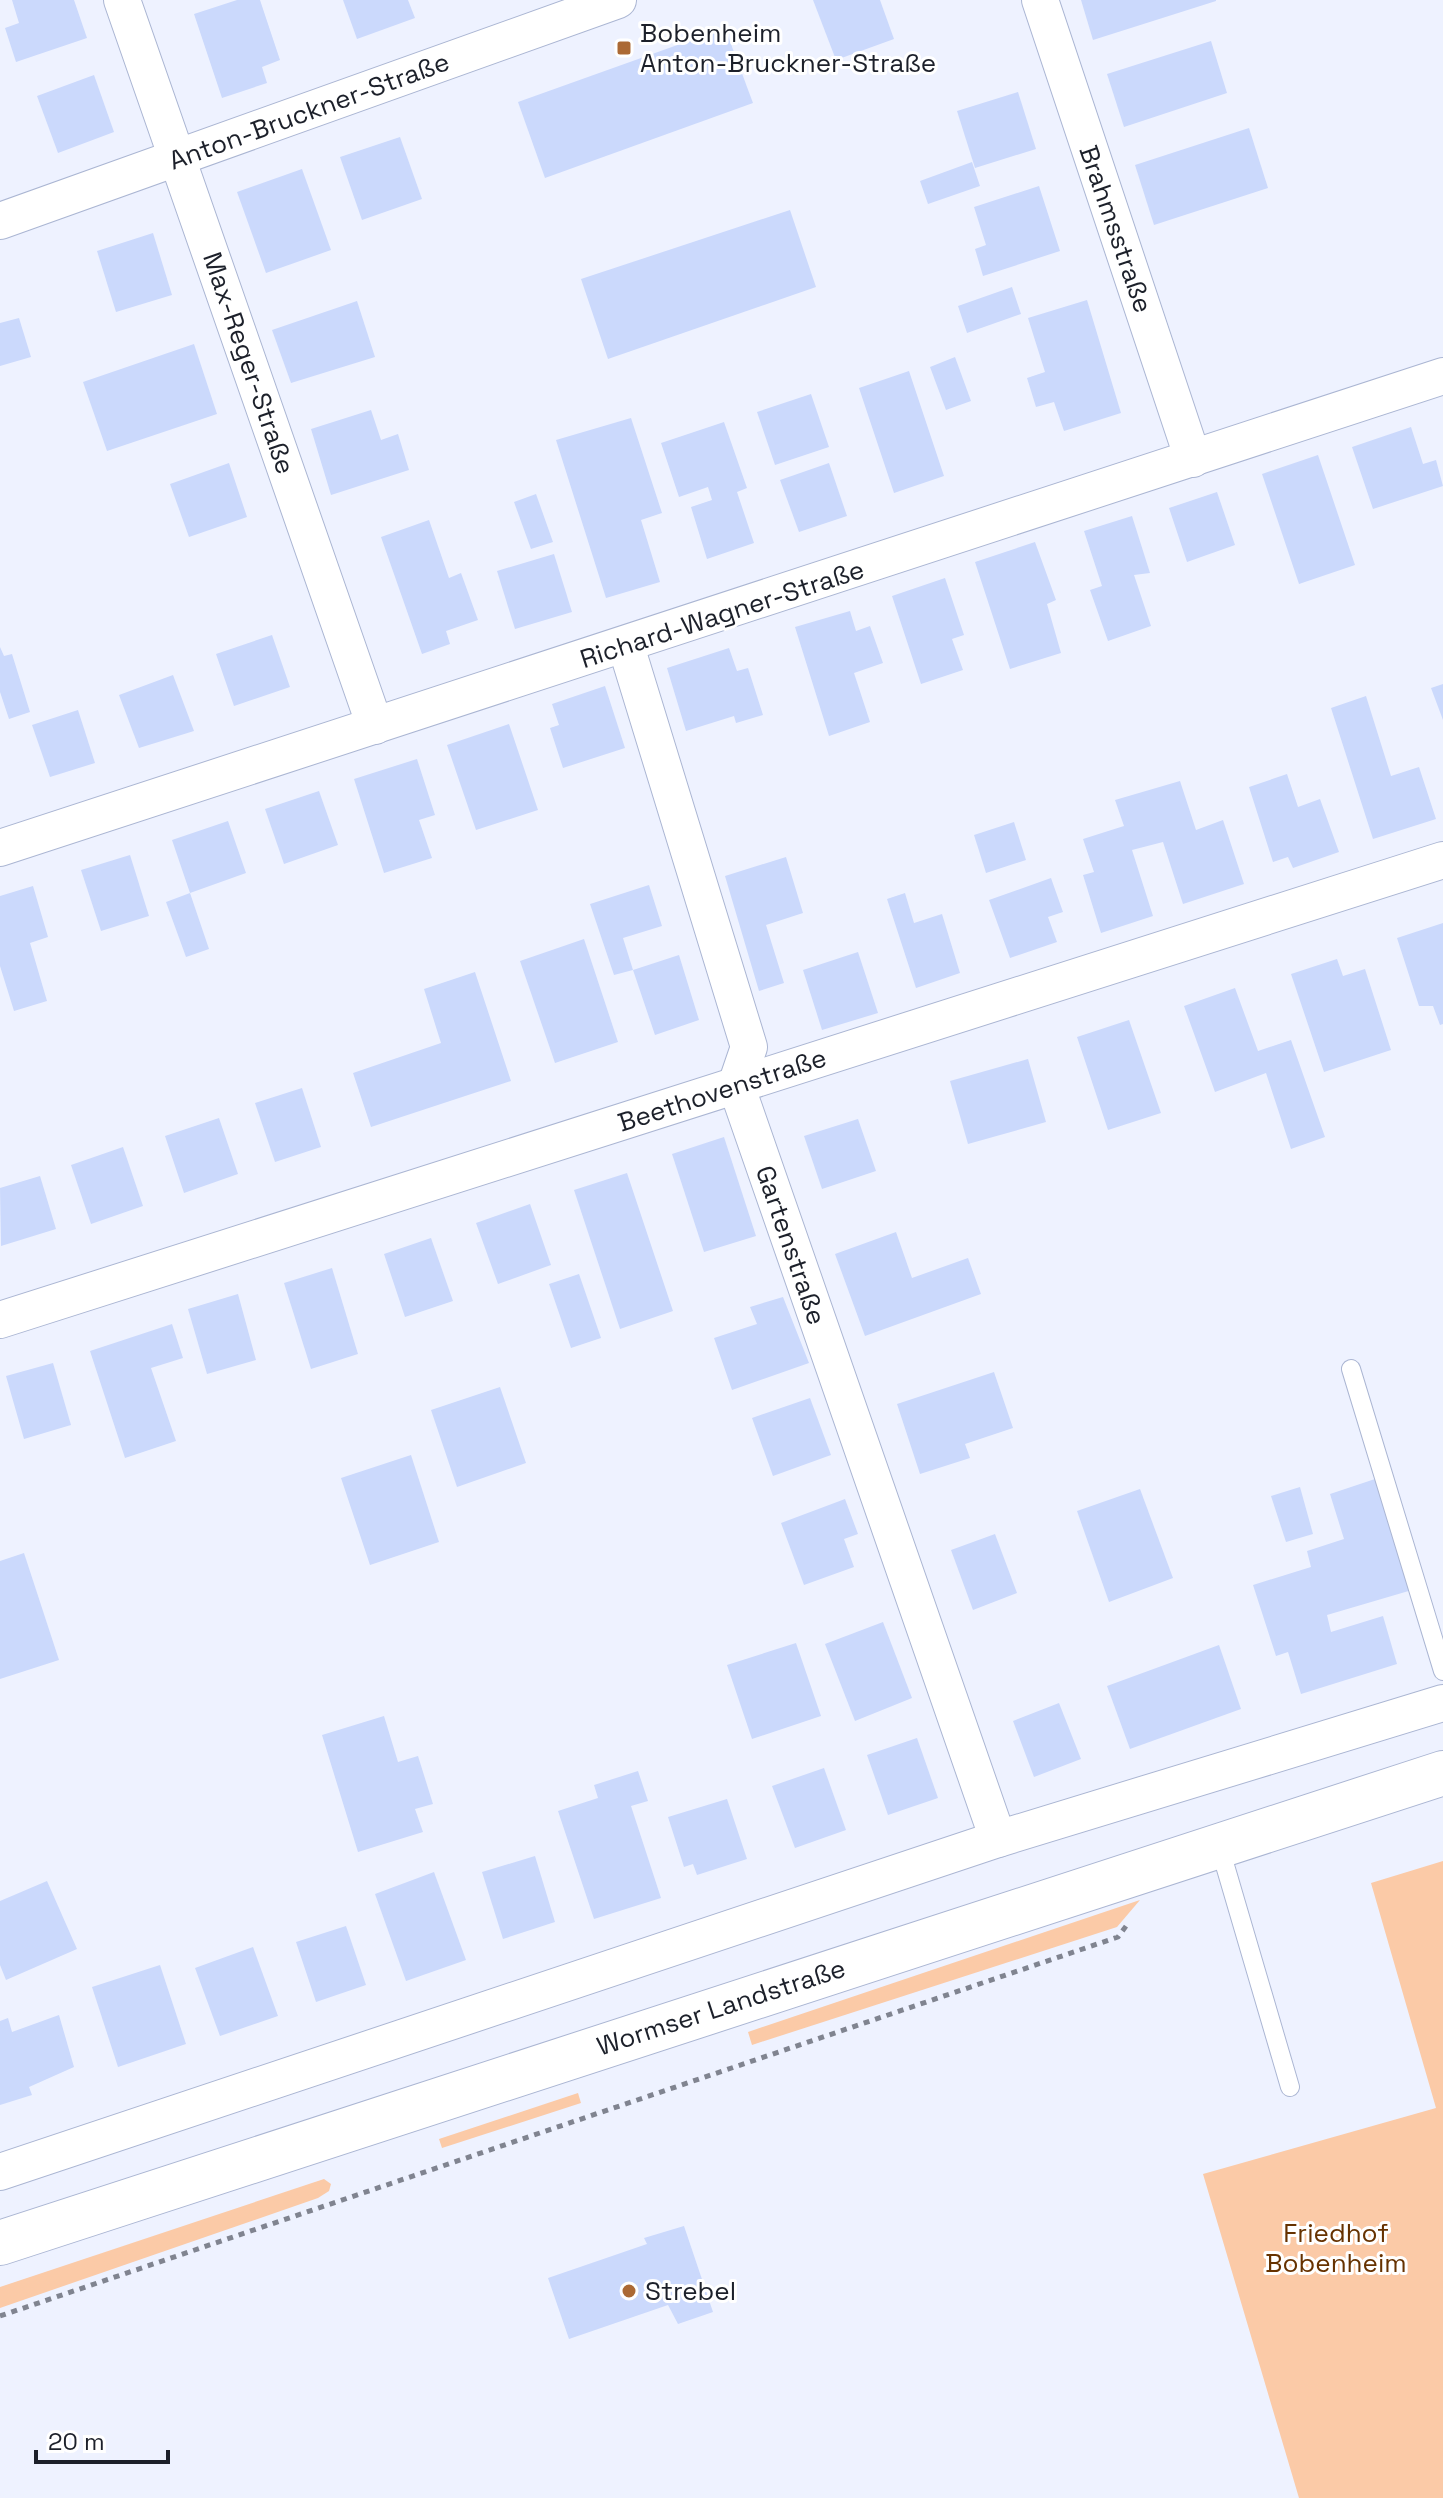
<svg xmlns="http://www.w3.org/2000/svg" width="1443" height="2498" font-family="'Space Grotesk',sans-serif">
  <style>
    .green { fill: #fbcaa7 }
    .building { fill: #cbd9fc }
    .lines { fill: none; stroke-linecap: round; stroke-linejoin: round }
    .service-casing { stroke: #abb6d3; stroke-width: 20 }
    .minor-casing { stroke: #abb6d3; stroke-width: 38 }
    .secondary-casing { stroke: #abb6d3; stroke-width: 46 }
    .path { stroke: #808490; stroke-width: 5; stroke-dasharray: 6 6; stroke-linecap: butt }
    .service { stroke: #fff; stroke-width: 18 }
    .minor { stroke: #fff; stroke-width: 36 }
    .secondary { stroke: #fff; stroke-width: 44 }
    .poi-dot { fill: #ab6935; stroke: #fff; stroke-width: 3 }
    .labels { text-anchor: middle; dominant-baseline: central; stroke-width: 6; stroke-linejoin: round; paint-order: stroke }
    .poi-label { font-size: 26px; fill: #1c202a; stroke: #fff; text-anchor: start }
    .street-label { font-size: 26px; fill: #1c202a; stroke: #fff }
    .park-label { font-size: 26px; fill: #663200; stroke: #fff }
  </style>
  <rect width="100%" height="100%" fill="#eef2ff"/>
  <g class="green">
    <polygon points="1443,1861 1443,2498 1299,2498 1203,2174 1436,2108 1371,1883"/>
    <polygon points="1140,1900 1117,1927 752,2045 748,2032"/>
    <polygon points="578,2093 581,2103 442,2148 439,2139"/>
    <polygon points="324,2179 331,2184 329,2191 318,2198 0,2308 0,2287"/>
  </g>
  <g class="building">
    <polygon points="12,0 74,0 87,38 16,62 5,28 19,23"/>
    <polygon points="237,0 260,0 280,60 262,67 267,83 222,98 194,14"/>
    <polygon points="343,0 408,0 415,18 357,39"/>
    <polygon points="813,0 880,0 894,39 836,60"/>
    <polygon points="1081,0 1216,0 1216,1 1093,40"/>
    <polygon points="725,28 753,103 545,178 518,102"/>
    <polygon points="1211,41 1227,93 1124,127 1107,74"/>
    <polygon points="94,75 114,132 58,153 37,96"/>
    <polygon points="1018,92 1036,149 975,168 957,111"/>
    <polygon points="1249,128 1268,188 1154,225 1135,165"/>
    <polygon points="400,137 422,199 362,220 340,157"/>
    <polygon points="972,162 980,186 928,204 920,181"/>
    <polygon points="302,169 331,250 266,273 237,192"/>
    <polygon points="1039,186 1060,251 983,276 975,249 986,245 974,207"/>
    <polygon points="790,210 816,287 608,359 581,279"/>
    <polygon points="153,233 172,295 116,312 97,251"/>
    <polygon points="1012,287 1021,314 967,333 958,306"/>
    <polygon points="1087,300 1121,413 1064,431 1054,402 1036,407 1027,378 1045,372 1028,318"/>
    <polygon points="357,301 375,357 291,383 272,330"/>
    <polygon points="19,318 31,357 0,366 0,323"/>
    <polygon points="194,344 217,414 107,451 83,382"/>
    <polygon points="955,357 971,401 946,410 930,367"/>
    <polygon points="909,371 944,476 894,493 859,388"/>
    <polygon points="811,394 829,447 775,465 757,412"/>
    <polygon points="371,410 381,440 398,434 409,470 331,495 311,429"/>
    <polygon points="631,418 662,513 641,520 660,582 606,598 556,440"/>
    <polygon points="724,422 747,488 737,492 754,543 707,559 691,507 712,500 708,487 679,497 661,443"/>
    <polygon points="1411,427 1423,464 1436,460 1443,486 1373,509 1352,447"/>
    <polygon points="1318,455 1355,565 1299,584 1262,474"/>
    <polygon points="229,463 247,517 189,537 170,484"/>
    <polygon points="829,463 847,516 799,532 780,480"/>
    <polygon points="1217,492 1235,545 1187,562 1169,508"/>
    <polygon points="536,494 553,542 531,549 514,502"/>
    <polygon points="1132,516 1150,573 1134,575 1151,626 1108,641 1090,590 1102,586 1084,531"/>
    <polygon points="429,520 449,578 461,573 478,620 446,631 450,644 422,654 381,537"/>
    <polygon points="1035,542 1056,600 1047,604 1061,653 1010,669 975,562"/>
    <polygon points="554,554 572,612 515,629 497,571"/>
    <polygon points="945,578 964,635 952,639 963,670 921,684 892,596"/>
    <polygon points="850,611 856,631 870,626 883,663 854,673 870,722 829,736 795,627"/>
    <polygon points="272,635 290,687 234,706 216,654"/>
    <polygon points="0,647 4,656 12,654 30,712 9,719 0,692"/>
    <polygon points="729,648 737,671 748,668 763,715 736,723 734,716 686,731 667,668"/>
    <polygon points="173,675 194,731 139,748 119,695"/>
    <polygon points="1443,684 1443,720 1431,688"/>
    <polygon points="605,686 625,748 563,768 550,728 559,725 552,704"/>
    <polygon points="1366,696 1391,776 1419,767 1436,819 1373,839 1331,708"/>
    <polygon points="78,710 95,763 50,777 32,725"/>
    <polygon points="509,724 538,810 476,830 447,745"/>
    <polygon points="417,759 435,815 419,820 432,858 384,873 354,779"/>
    <polygon points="1287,774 1298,807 1320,799 1339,852 1293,868 1288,857 1273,862 1249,787"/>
    <polygon points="1180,781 1196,830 1223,820 1244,884 1183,904 1163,842 1132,850 1153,916 1101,933 1083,875 1094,872 1083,839 1124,826 1115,800"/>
    <polygon points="319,791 338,845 284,864 265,809"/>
    <polygon points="228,821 246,873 190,893 209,949 186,957 166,902 190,893 172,840"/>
    <polygon points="1014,822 1026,860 986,873 974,835"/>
    <polygon points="130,855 149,916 101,931 81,870"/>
    <polygon points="786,857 803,913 766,925 784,983 759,991 725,876"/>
    <polygon points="1051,878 1063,912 1048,917 1057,942 1010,958 989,900"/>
    <polygon points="649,885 662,926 623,938 633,970 679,955 699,1020 655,1035 633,970 614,975 590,904"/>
    <polygon points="33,886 48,937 30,943 47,1001 14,1011 0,966 0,896"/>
    <polygon points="905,893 914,923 942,914 960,973 916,988 887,899"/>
    <polygon points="1443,923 1443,1024 1440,1025 1433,1006 1419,1006 1397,938"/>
    <polygon points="584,939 618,1042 555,1063 520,961"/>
    <polygon points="858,952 878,1013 822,1030 803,970"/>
    <polygon points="1337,959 1343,976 1365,969 1391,1050 1324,1072 1291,974"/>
    <polygon points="475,972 511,1081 371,1127 353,1073 441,1043 424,989"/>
    <polygon points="1235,988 1258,1051 1291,1040 1325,1137 1291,1149 1266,1073 1215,1092 1184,1006"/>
    <polygon points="1129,1020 1161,1113 1108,1130 1077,1037"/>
    <polygon points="1028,1059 1046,1122 968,1144 950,1081"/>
    <polygon points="302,1088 321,1147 275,1162 255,1103"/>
    <polygon points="219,1118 238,1174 184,1193 165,1136"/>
    <polygon points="858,1119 876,1171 822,1189 804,1136"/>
    <polygon points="724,1137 756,1236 704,1252 672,1154"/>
    <polygon points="123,1147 143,1206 91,1224 71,1165"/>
    <polygon points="627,1173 673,1311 620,1329 574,1190"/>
    <polygon points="40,1176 56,1229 1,1246 0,1188"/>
    <polygon points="530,1204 551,1265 498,1284 476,1223"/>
    <polygon points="896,1232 912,1278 968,1258 981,1294 865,1336 835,1254"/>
    <polygon points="431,1238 453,1301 405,1317 384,1254"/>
    <polygon points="332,1268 358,1354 311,1369 284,1283"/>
    <polygon points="579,1274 601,1338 571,1348 549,1284"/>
    <polygon points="238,1294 256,1360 207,1374 188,1309"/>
    <polygon points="783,1297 809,1363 732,1390 714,1338 757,1324 750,1307"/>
    <polygon points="172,1324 183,1358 151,1368 176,1441 125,1458 90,1351"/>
    <polygon points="53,1363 71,1425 24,1439 6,1376"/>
    <polygon points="994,1372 1013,1428 965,1444 970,1458 920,1474 897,1404"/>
    <polygon points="500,1387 526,1463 457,1487 431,1410"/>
    <polygon points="810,1398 831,1455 773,1476 752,1418"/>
    <polygon points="411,1455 439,1542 370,1565 341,1478"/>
    <polygon points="1378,1478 1412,1590 1327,1615 1331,1632 1383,1616 1397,1664 1301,1694 1288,1652 1276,1656 1253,1585 1311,1567 1307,1551 1344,1539 1330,1494"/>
    <polygon points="1300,1487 1313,1534 1286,1542 1271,1496"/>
    <polygon points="1140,1489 1173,1578 1109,1602 1077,1511"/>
    <polygon points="845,1499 858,1534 844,1539 854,1567 804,1585 781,1523"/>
    <polygon points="995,1534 1017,1593 973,1610 951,1550"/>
    <polygon points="24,1553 59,1660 0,1679 0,1561"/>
    <polygon points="883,1622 912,1698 855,1721 825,1644"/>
    <polygon points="796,1643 821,1716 752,1739 727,1665"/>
    <polygon points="1219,1645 1241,1709 1130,1749 1107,1686"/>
    <polygon points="1059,1703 1081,1759 1034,1777 1013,1721"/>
    <polygon points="384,1716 398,1762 418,1756 433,1804 415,1809 423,1832 358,1852 322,1735"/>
    <polygon points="917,1738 938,1798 888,1815 867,1755"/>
    <polygon points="824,1768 846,1830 795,1848 772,1786"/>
    <polygon points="638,1771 648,1801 631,1806 661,1898 594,1919 558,1811 598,1798 594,1785"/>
    <polygon points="727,1799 747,1859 697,1875 693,1864 684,1867 668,1817"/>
    <polygon points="535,1856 555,1922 503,1939 482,1872"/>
    <polygon points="434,1872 466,1960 406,1981 375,1894"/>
    <polygon points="47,1881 77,1949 6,1980 0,1965 0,1901"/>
    <polygon points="346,1926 366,1985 316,2002 296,1942"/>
    <polygon points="253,1947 278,2016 220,2036 195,1968"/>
    <polygon points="160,1965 186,2044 118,2067 92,1987"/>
    <polygon points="59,2015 74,2067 29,2087 32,2095 0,2105 0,2021 8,2018 12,2032"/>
    <polygon points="684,2226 713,2312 678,2324 668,2305 569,2339 548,2278 647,2244 644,2238"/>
  </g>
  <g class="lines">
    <defs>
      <g id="service">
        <polyline points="1351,1369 1443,1671"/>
        <polyline points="1219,1845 1290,2087"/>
      </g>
      <g id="minor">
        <polyline points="122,0 375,726"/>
        <polyline points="1040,0 1193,459"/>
        <polyline points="0,221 618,0"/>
        <polyline points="626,646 749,1047 736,1085 998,1839"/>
        <polyline points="0,848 1443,376"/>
        <polyline points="0,1320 1443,860"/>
        <polyline points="0,2172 998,1839 1443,1703"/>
      </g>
      <polyline id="secondary" points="0,2243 1443,1773"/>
    </defs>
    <use href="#service" class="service-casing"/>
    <use href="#minor" class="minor-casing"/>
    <use href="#secondary" class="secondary-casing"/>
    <polyline class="path" points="0,2316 1118,1937 1129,1922"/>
    <use href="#service" class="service"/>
    <use href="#minor" class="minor"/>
    <use href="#secondary" class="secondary"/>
  </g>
  <g class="poi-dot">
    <rect x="616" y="40" width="16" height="16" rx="4"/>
    <circle cx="629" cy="2291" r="8"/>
  </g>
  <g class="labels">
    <g class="poi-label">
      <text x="640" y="33">Bobenheim<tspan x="640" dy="30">Anton-Bruckner-Straße</tspan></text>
      <text x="645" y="2291">Strebel</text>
    </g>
    <g class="street-label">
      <text transform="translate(309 111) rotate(-20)">Anton-Bruckner-Straße</text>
      <text transform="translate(1116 229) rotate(71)">Brahmsstraße</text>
      <text transform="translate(249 363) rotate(71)">Max-Reger-Straße</text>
      <text transform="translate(722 614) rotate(-18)">Richard-Wagner-Straße</text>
      <text transform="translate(722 1090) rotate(-18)">Beethovenstraße</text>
      <text transform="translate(791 1245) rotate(71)">Gartenstraße</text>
      <text transform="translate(721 2007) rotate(-18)">Wormser Landstraße</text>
    </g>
    <g class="park-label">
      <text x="1336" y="2233">Friedhof<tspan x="1336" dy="30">Bobenheim</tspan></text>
    </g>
  </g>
  <path d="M36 2450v12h132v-12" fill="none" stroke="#1c202a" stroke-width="4"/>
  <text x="48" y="2450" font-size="24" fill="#1c202a" stroke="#ffffff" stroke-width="6" paint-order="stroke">20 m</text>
</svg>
